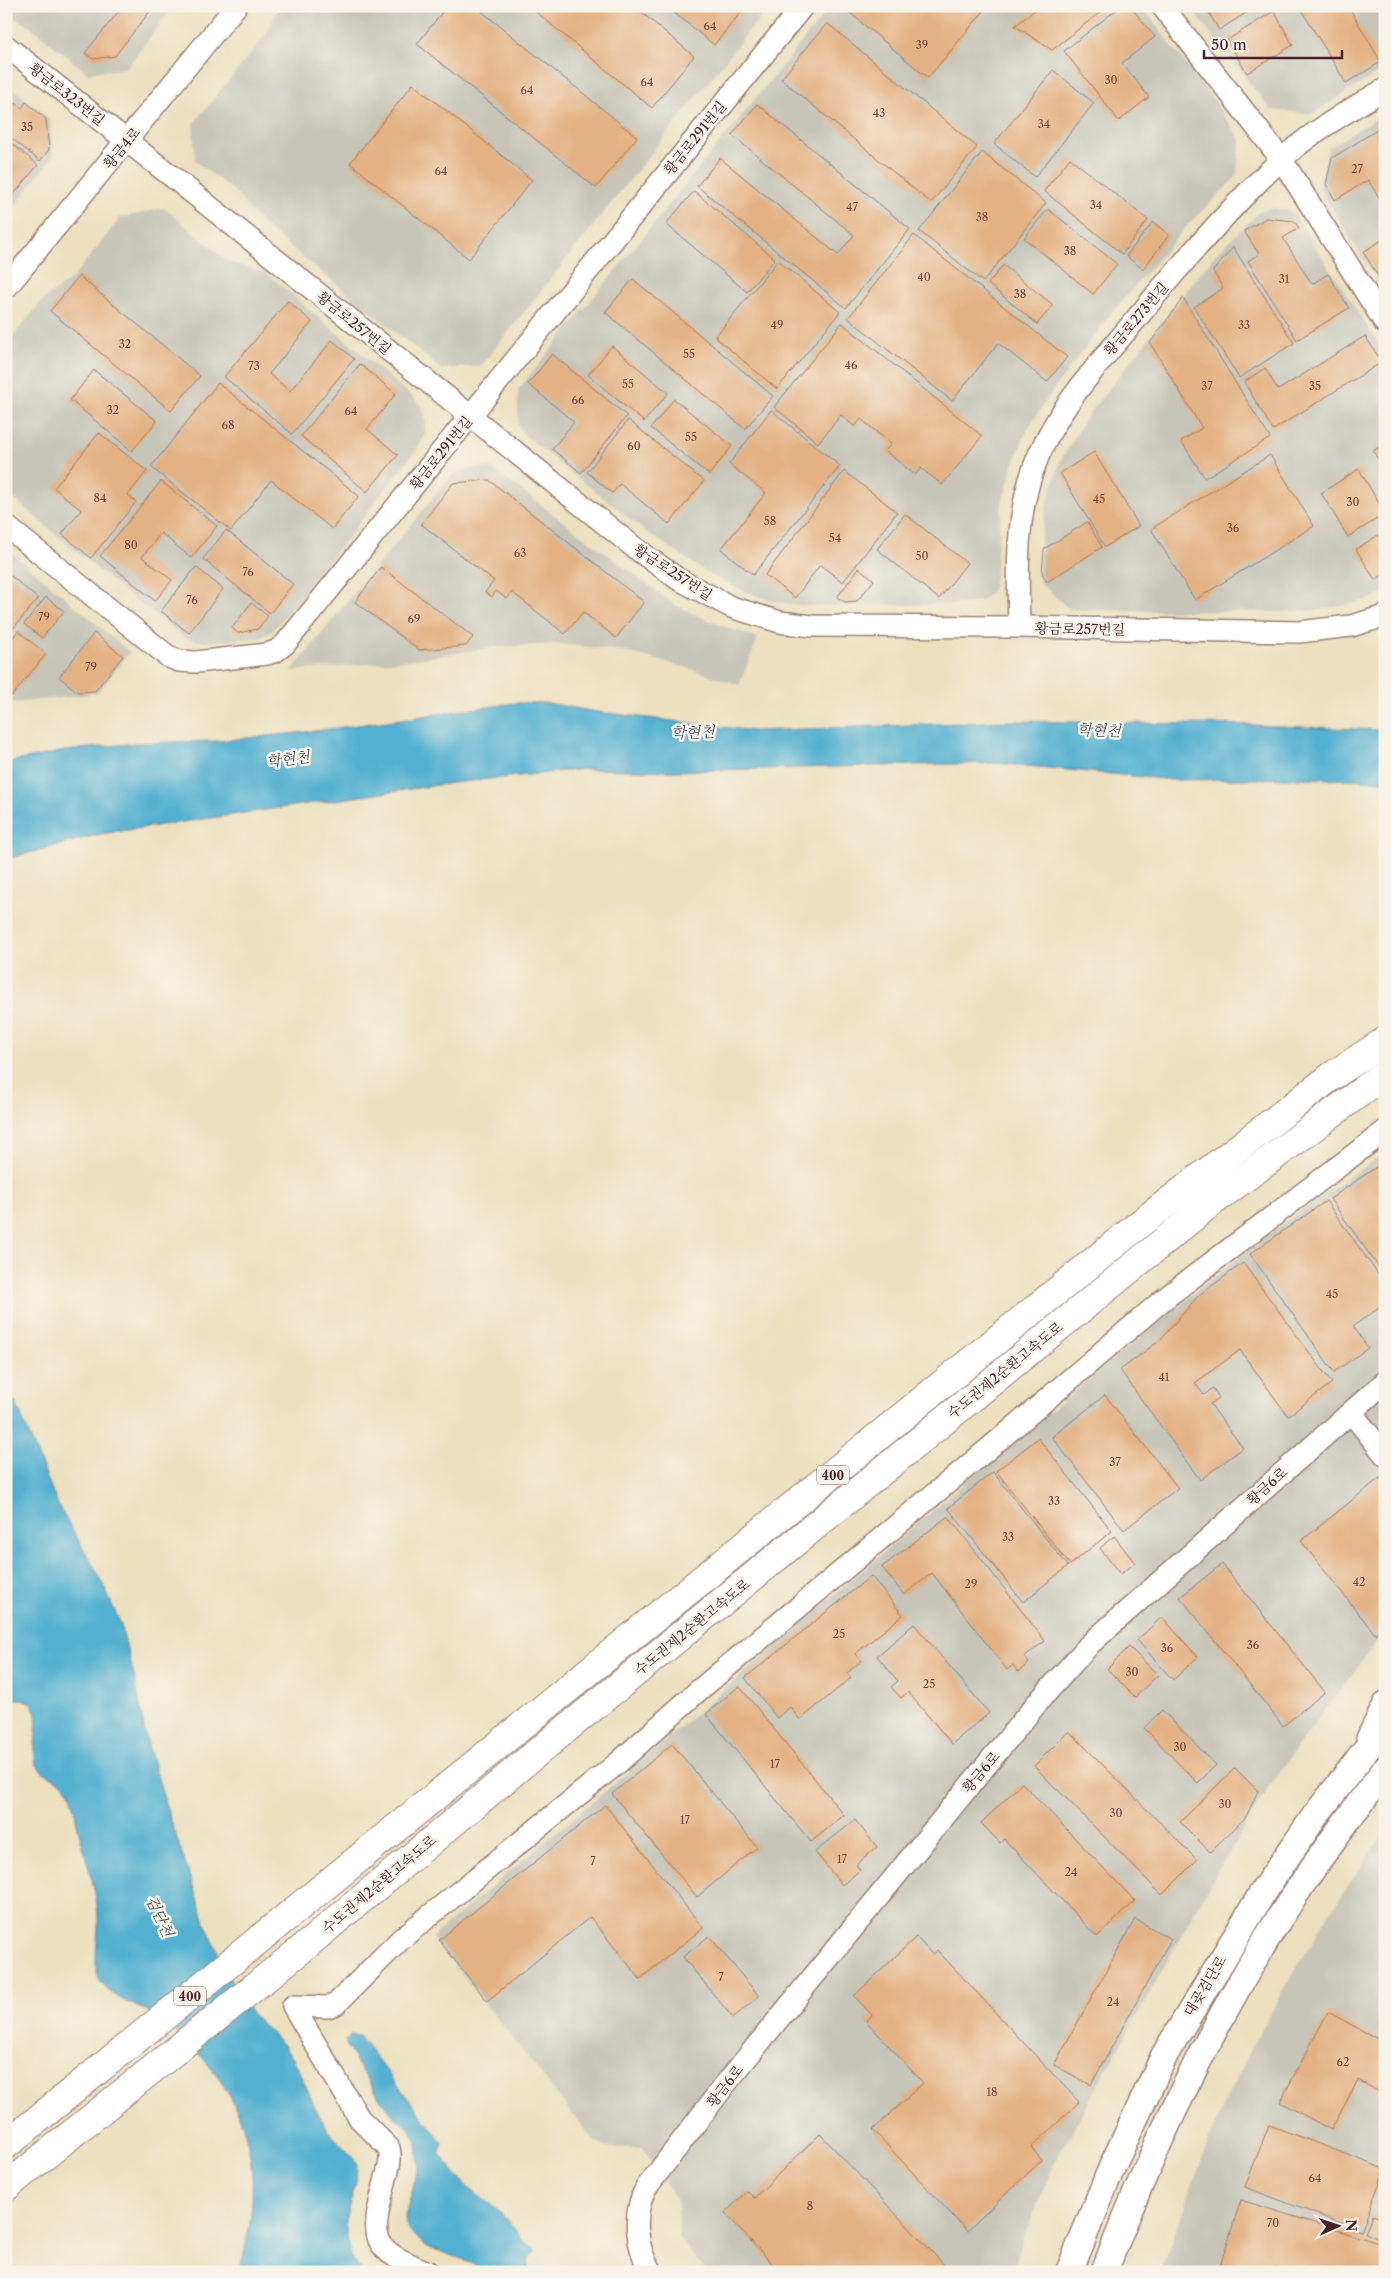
<svg xmlns="http://www.w3.org/2000/svg" width="1391" height="2278" font-family="'Libre Caslon Text','Noto Serif KR',serif">
  <style>
    .industrial { fill: #c6c5b8 }
    .water { fill: #52b0d0; stroke: #4e687e }
    .building { fill: #e3b182 }
    .lines { fill: none; stroke-linecap: round; stroke-linejoin: round }
    .minor-casing { stroke: #9b8075; stroke-width: 24 }
    .major-casing { stroke: #9b8075; stroke-width: 29 }
    .highway-casing { stroke: #9b8075; stroke-width: 30 }
    .minor { stroke: #fff; stroke-width: 21 }
    .major { stroke: #fff; stroke-width: 26 }
    .highway { stroke: #fff; stroke-width: 28 }
    .labels { text-anchor: middle; dominant-baseline: central; stroke-width: 5; stroke-linejoin: round; paint-order: stroke }
    .number-label { font-size: 11px; fill: #704441 }
    .shield { fill: #f7f3e8; stroke: #7e5f64; stroke-width: 1 }
    .shield-label { font-size: 12px; font-weight: bold; fill: #4a1f2b }
    .street-label { font-size: 14px; fill: #4a1f2b; stroke: #f7f3e8 }
    .water-label { font-size: 15px; font-style: italic; fill: #4d5265; stroke: #f7f3e8 }
  </style>
  <rect width="100%" height="100%" fill="#f7f3e8"/>
  <filter id="ink" filterUnits="userSpaceOnUse"><feTurbulence type="fractalNoise" baseFrequency=".02" numOctaves="2"/><feDisplacementMap in="SourceGraphic" scale="10" xChannelSelector="R" yChannelSelector="G"/><feConvolveMatrix kernelMatrix="1 2 1 2 8 2 1 2 1" color-interpolation-filters="sRGB"/></filter>
  <filter id="wash" filterUnits="userSpaceOnUse"><feTurbulence type="fractalNoise" baseFrequency=".0096" numOctaves="4" result="noise"/><feDisplacementMap in="SourceGraphic" scale="20" xChannelSelector="R" yChannelSelector="G"/><feGaussianBlur stdDeviation="1.12" result="paint"/><feColorMatrix in="noise" values="0 0 0 0 0 0 0 0 0 0 0 0 0 0 0 0 0 1.4 0 .05"/><feComposite in="paint" operator="in"/></filter>
  <g filter="url(#wash)">
    <rect width="100%" height="100%" fill="#ece0bf"/>
    <g class="industrial">
      <polygon points="6,6 174,6 126,68 87,73 30,26 6,14"/>
      <polygon points="280,6 769,6 481,366 441,369 262,224 234,191 195,161 193,124 265,36"/>
      <polygon points="831,6 1141,6 1213,99 1241,140 1236,177 1186,227 1109,316 1053,390 1027,430 1013,465 1002,504 995,578 992,591 982,600 969,604 807,606 777,602 745,592 709,574 649,534 523,434 518,424 518,390"/>
      <polygon points="1189,6 1385,6 1385,68 1312,114 1271,110"/>
      <polygon points="6,83 50,119 53,156 6,217"/>
      <polygon points="1385,113 1385,293 1320,189 1328,148"/>
      <polygon points="164,208 229,262 266,273 408,393 421,405 426,419 425,435 414,453 295,604 270,633 260,638 203,642 185,638 113,582 6,492 6,344 45,298 72,279 120,218"/>
      <polygon points="1273,208 1286,210 1295,215 1385,354 1385,594 1352,604 1318,610 1283,612 1070,610 1039,582 1041,537 1047,503 1060,462 1085,419 1215,255 1259,212"/>
      <polygon points="486,467 494,470 675,605 709,621 758,638 739,685 691,669 624,651 560,644 497,647 402,661 291,671 452,475 461,470"/>
      <polygon points="6,548 130,652 97,693 15,703 6,696"/>
      <polygon points="1385,1152 1385,1631 1297,1747 1256,1808 1213,1879 1055,2162 1026,2231 1012,2272 707,2272 678,2237 678,2202 643,2148 606,2148 594,2141 432,1937 668,1738 969,1479 1155,1324 1266,1236"/>
      <polygon points="1385,1832 1385,2272 1160,2272 1221,2109 1262,2028 1321,1926"/>
    </g>
    <g class="water">
      <polygon points="516,703 547,703 591,711 754,731 1012,721 1248,725 1385,730 1385,781 1308,778 1174,780 995,763 674,771 584,769 452,783 100,834 6,859 6,763 64,751 138,743 218,741 315,731"/>
      <path d="M6,1390L16,1403L59,1507L98,1574L120,1622L134,1675L146,1738L167,1809L206,1925L232,1983L253,2015L283,2045L294,2060L317,2111L328,2131L357,2162L356,2183L345,2220L347,2238L352,2258L361,2272H239C262,2193 259,2120 201,2056C188,2041 174,2027 156,2016C138,2005 102,1996 97,1973C94,1958 99,1933 98,1916C96,1885 85,1858 78,1828C75,1818 75,1805 71,1795C64,1776 41,1777 36,1763C29,1743 54,1690 6,1700Z"/>
      <polygon points="351,2034 359,2036 443,2143 439,2153 467,2187 491,2205 513,2226 525,2245 534,2248 535,2251 528,2260 529,2272 494,2272 426,2246 415,2237 407,2228 405,2216 419,2165 417,2143 411,2130 392,2114 380,2099 347,2047 346,2041"/>
    </g>
    <g id="blocks">
      <g class="building">
        <polygon points="123,6 154,6 115,56 93,59 85,53"/>
        <polygon points="447,6 475,6 637,137 596,188 417,44"/>
        <polygon points="529,6 634,6 694,56 652,108"/>
        <polygon points="666,6 746,6 714,45"/>
        <polygon points="846,6 976,6 983,12 928,78 844,8"/>
        <polygon points="1040,6 1108,6 1052,50 1015,26"/>
        <polygon points="1121,6 1130,6 1155,37 1122,63 1149,97 1119,121 1064,51"/>
        <polygon points="1205,6 1257,6 1219,30"/>
        <polygon points="1299,6 1348,6 1381,62 1346,83"/>
        <polygon points="1274,11 1293,45 1247,73 1227,40"/>
        <polygon points="827,23 977,147 931,203 781,79"/>
        <polygon points="1053,70 1094,103 1035,177 994,144"/>
        <polygon points="413,84 532,180 469,259 350,163"/>
        <polygon points="26,102 46,119 49,150 40,161 6,134 6,116 16,103 22,108"/>
        <polygon points="757,104 910,229 846,308 697,186 720,158 838,255 854,235 732,135"/>
        <polygon points="1385,125 1385,207 1368,180 1335,200 1326,184 1332,158"/>
        <polygon points="6,139 38,165 6,204"/>
        <polygon points="982,152 1046,203 983,282 919,231"/>
        <polygon points="1070,158 1148,220 1122,254 1044,191"/>
        <polygon points="694,191 775,259 747,292 666,224"/>
        <polygon points="1048,209 1117,264 1093,294 1024,238"/>
        <polygon points="1266,218 1294,221 1299,228 1283,238 1312,284 1328,274 1349,308 1297,340 1248,261 1259,254 1244,231"/>
        <polygon points="1153,222 1169,235 1143,269 1126,256"/>
        <polygon points="914,235 1067,357 1047,382 998,343 952,401 848,318"/>
        <polygon points="1385,238 1385,283 1383,284 1363,252"/>
        <polygon points="1233,247 1294,343 1239,378 1194,307 1223,288 1213,271"/>
        <polygon points="778,260 840,312 777,389 715,337"/>
        <polygon points="1003,265 1053,305 1037,324 988,284"/>
        <polygon points="79,276 200,376 171,411 50,311"/>
        <polygon points="633,279 773,396 745,429 605,312"/>
        <polygon points="1183,298 1270,438 1205,478 1181,441 1202,428 1150,343"/>
        <polygon points="288,301 312,322 269,374 290,391 332,340 354,359 292,434 224,377"/>
        <polygon points="842,323 982,436 942,485 921,468 915,475 885,451 891,444 861,419 855,427 841,415 818,443 774,407"/>
        <polygon points="1365,336 1382,362 1273,430 1244,382 1265,368 1278,390"/>
        <polygon points="612,346 668,393 644,422 588,375"/>
        <polygon points="552,354 627,416 581,473 552,449 574,422 528,384"/>
        <polygon points="360,364 396,394 367,429 398,455 367,492 301,436"/>
        <polygon points="94,370 157,421 132,451 70,400"/>
        <polygon points="218,383 359,496 332,529 271,480 231,531 151,467"/>
        <polygon points="674,399 732,446 709,475 651,428"/>
        <polygon points="771,410 840,466 753,575 721,549 766,493 729,464"/>
        <polygon points="628,420 704,481 669,524 620,484 612,493 587,472"/>
        <polygon points="99,433 147,471 128,495 136,502 91,558 62,534 81,510 54,488"/>
        <polygon points="1385,444 1385,470 1373,451"/>
        <polygon points="1094,452 1139,526 1105,547 1060,473"/>
        <polygon points="1270,455 1314,526 1195,600 1151,529"/>
        <polygon points="1359,469 1385,514 1348,537 1321,493"/>
        <polygon points="844,471 897,512 843,582 820,565 795,598 765,575"/>
        <polygon points="489,480 644,602 616,638 583,612 565,634 512,592 507,599 496,591 492,597 485,592 494,581 421,524 453,483"/>
        <polygon points="161,481 217,526 191,558 161,533 142,557 172,580 155,601 100,556"/>
        <polygon points="905,514 967,563 939,599 877,549"/>
        <polygon points="1087,522 1102,547 1047,582 1042,573 1044,549"/>
        <polygon points="226,530 293,584 270,613 203,559"/>
        <polygon points="1385,531 1385,574 1375,580 1356,549"/>
        <polygon points="196,567 223,589 189,633 161,611"/>
        <polygon points="381,567 473,637 466,646 419,650 355,602"/>
        <polygon points="859,568 874,580 857,601 845,602 837,597"/>
        <polygon points="11,576 38,599 6,637 6,581"/>
        <polygon points="46,597 64,611 42,638 24,624"/>
        <polygon points="251,603 268,616 258,629 238,633 232,628"/>
        <polygon points="18,631 46,654 12,696 6,692 6,646"/>
        <polygon points="94,633 123,656 95,691 78,692 59,677"/>
        <polygon points="1385,1161 1385,1276 1330,1199"/>
        <polygon points="1326,1201 1385,1284 1385,1304 1353,1326 1368,1348 1334,1372 1250,1254"/>
        <polygon points="1243,1263 1332,1383 1288,1416 1240,1350 1195,1383 1204,1395 1213,1388 1219,1398 1210,1404 1243,1448 1200,1480 1120,1370 1159,1341 1198,1296"/>
        <polygon points="1105,1395 1178,1488 1124,1530 1052,1437"/>
        <polygon points="1038,1438 1112,1531 1070,1565 996,1471"/>
        <polygon points="993,1472 1068,1566 1023,1602 948,1508"/>
        <polygon points="1380,1478 1385,1484 1385,1624 1375,1634 1301,1541"/>
        <polygon points="948,1516 1045,1641 1024,1657 1029,1663 1018,1672 1013,1665 1007,1670 932,1573 904,1595 882,1567"/>
        <polygon points="1114,1536 1135,1563 1120,1574 1100,1548"/>
        <polygon points="1222,1564 1325,1692 1283,1726 1180,1597"/>
        <polygon points="871,1576 903,1615 855,1654 861,1661 847,1673 851,1678 800,1720 790,1707 777,1718 745,1678"/>
        <polygon points="1162,1617 1198,1657 1173,1680 1137,1640"/>
        <polygon points="914,1624 989,1713 952,1744 908,1692 901,1698 891,1687 898,1681 877,1656"/>
        <polygon points="1129,1647 1158,1675 1135,1697 1107,1669"/>
        <polygon points="739,1686 844,1815 811,1842 706,1714"/>
        <polygon points="1162,1710 1216,1765 1198,1783 1144,1728"/>
        <polygon points="1069,1731 1197,1860 1162,1895 1034,1766"/>
        <polygon points="672,1744 757,1847 697,1897 612,1794"/>
        <polygon points="1235,1768 1258,1791 1246,1817 1210,1852 1180,1822"/>
        <polygon points="1022,1783 1135,1901 1097,1937 1004,1839 1000,1843 981,1823"/>
        <polygon points="605,1805 703,1928 640,1979 590,1917 487,2001 439,1940"/>
        <polygon points="855,1820 877,1847 856,1865 860,1870 842,1885 815,1852"/>
        <polygon points="1135,1919 1171,1939 1091,2085 1054,2065"/>
        <polygon points="709,1936 759,1996 733,2018 683,1957"/>
        <polygon points="916,1937 933,1955 937,1950 1079,2102 1031,2148 1042,2160 967,2231 873,2130 923,2083 866,2021 872,2015 854,1996"/>
        <polygon points="1328,2012 1385,2043 1385,2095 1358,2080 1331,2130 1280,2102"/>
        <polygon points="1269,2125 1385,2169 1361,2231 1245,2187"/>
        <polygon points="820,2134 951,2272 780,2272 725,2213 747,2191 754,2198"/>
        <polygon points="1241,2200 1385,2245 1385,2272 1286,2272 1274,2268 1273,2272 1218,2272"/>
        <polygon points="1372,2215 1385,2220 1385,2241 1365,2233"/>
      </g>
    </g>
  </g>
  <g filter="url(#ink)">
    <use href="#blocks" fill-opacity="0" stroke="#9b8075" stroke-width="1"/>
    <g class="lines">
      <defs>
        <g id="minor">
          <polyline points="1162,6 1282,160 1385,323"/>
          <polyline points="6,46 179,182 635,548 678,579 731,607 780,622 812,626 1019,627 1299,632 1351,626 1385,616"/>
          <polyline points="6,288 236,6"/>
          <polyline points="6,526 169,657 179,661 196,662 267,654 276,651 285,644 298,628 803,6"/>
          <path d="M1019,627C1018,574 1015,521 1033,470C1053,412 1098,365 1137,318C1172,275 1208,233 1247,193C1265,175 1284,155 1305,140C1330,121 1358,105 1385,89"/>
          <polyline points="1351,1412 1385,1455"/>
          <polyline points="1367,1738 1385,1702"/>
          <path d="M428,2272C370,2249 370,2240 385,2182C388,2170 392,2160 389,2148L359,2118L293,2006L328,2007L336,2004L401,1939L619,1762L698,1691L1012,1429L1164,1299L1385,1131"/>
          <path d="M651,2272C636,2247 632,2214 646,2188L727,2082L1038,1702L1090,1644L1109,1627L1385,1382"/>
        </g>
        <g id="major">
          <polyline points="1069,2272 1112,2167 1165,2054 1266,1887 1315,1816 1385,1725"/>
          <path d="M1104,2272C1149,2157 1202,2043 1267,1938C1303,1880 1343,1824 1385,1770"/>
        </g>
        <g id="highway">
          <polyline points="6,2145 1142,1222 1332,1076 1385,1041"/>
          <polyline points="6,2187 303,1948 522,1765 1207,1206 1385,1074"/>
        </g>
      </defs>
      <use href="#minor" class="minor-casing"/>
      <use href="#major" class="major-casing"/>
      <use href="#highway" class="highway-casing"/>
      <use href="#minor" class="minor"/>
      <use href="#major" class="major"/>
      <use href="#highway" class="highway"/>
    </g>
  </g>
  <g class="labels">
    <g class="number-label">
      <text x="710" y="26">64</text>
      <text x="922" y="45">39</text>
      <text x="1111" y="80">30</text>
      <text x="647" y="82">64</text>
      <text x="527" y="90">64</text>
      <text x="879" y="113">43</text>
      <text x="1044" y="124">34</text>
      <text x="27" y="127">35</text>
      <text x="1357" y="169">27</text>
      <text x="441" y="171">64</text>
      <text x="1096" y="205">34</text>
      <text x="852" y="207">47</text>
      <text x="982" y="217">38</text>
      <text x="1070" y="251">38</text>
      <text x="924" y="277">40</text>
      <text x="1284" y="279">31</text>
      <text x="1020" y="294">38</text>
      <text x="777" y="325">49</text>
      <text x="1244" y="325">33</text>
      <text x="125" y="344">32</text>
      <text x="689" y="354">55</text>
      <text x="851" y="365">46</text>
      <text x="254" y="366">73</text>
      <text x="628" y="384">55</text>
      <text x="1207" y="386">37</text>
      <text x="1315" y="386">35</text>
      <text x="578" y="400">66</text>
      <text x="113" y="410">32</text>
      <text x="351" y="411">64</text>
      <text x="228" y="425">68</text>
      <text x="691" y="437">55</text>
      <text x="634" y="446">60</text>
      <text x="100" y="498">84</text>
      <text x="1099" y="499">45</text>
      <text x="1353" y="502">30</text>
      <text x="770" y="521">58</text>
      <text x="1233" y="528">36</text>
      <text x="835" y="538">54</text>
      <text x="131" y="545">80</text>
      <text x="520" y="553">63</text>
      <text x="922" y="556">50</text>
      <text x="248" y="572">76</text>
      <text x="192" y="600">76</text>
      <text x="44" y="617">79</text>
      <text x="414" y="619">69</text>
      <text x="91" y="667">79</text>
      <text x="1332" y="1294">45</text>
      <text x="1164" y="1377">41</text>
      <text x="1115" y="1462">37</text>
      <text x="1054" y="1501">33</text>
      <text x="1008" y="1537">33</text>
      <text x="1359" y="1582">42</text>
      <text x="971" y="1584">29</text>
      <text x="839" y="1634">25</text>
      <text x="1253" y="1645">36</text>
      <text x="1167" y="1648">36</text>
      <text x="1132" y="1672">30</text>
      <text x="929" y="1684">25</text>
      <text x="1180" y="1747">30</text>
      <text x="775" y="1764">17</text>
      <text x="1225" y="1804">30</text>
      <text x="1116" y="1813">30</text>
      <text x="685" y="1820">17</text>
      <text x="842" y="1859">17</text>
      <text x="593" y="1861">7</text>
      <text x="1071" y="1872">24</text>
      <text x="721" y="1977">7</text>
      <text x="1113" y="2002">24</text>
      <text x="1343" y="2062">62</text>
      <text x="992" y="2092">18</text>
      <text x="1315" y="2178">64</text>
      <text x="810" y="2206">8</text>
      <text x="1273" y="2223">70</text>
    </g>
    <g class="shield">
      <rect x="817" y="1465.5" width="32" height="19" rx="4"/>
      <rect x="174" y="1986.5" width="32" height="19" rx="4"/>
    </g>
    <g class="shield-label">
      <text x="833" y="1475">400</text>
      <text x="190" y="1996">400</text>
    </g>
    <g class="street-label">
      <text transform="translate(67 94) rotate(38)">황금로323번길</text>
      <text transform="translate(695 138) rotate(-51)">황금로291번길</text>
      <text transform="translate(122 148) rotate(-51)">황금4로</text>
      <text transform="translate(1136 319) rotate(-50)">황금로273번길</text>
      <text transform="translate(354 323) rotate(39)">황금로257번길</text>
      <text transform="translate(441 453) rotate(-51)">황금로291번길</text>
      <text transform="translate(673 572) rotate(33)">황금로257번길</text>
      <text transform="translate(1080 629) rotate(1)">황금로257번길</text>
      <text transform="translate(1005 1370) rotate(-39)">수도권제2순환고속도로</text>
      <text transform="translate(1267 1486) rotate(-42)">황금6로</text>
      <text transform="translate(692 1627) rotate(-39)">수도권제2순환고속도로</text>
      <text transform="translate(981 1772) rotate(-50)">황금6로</text>
      <text transform="translate(379 1884) rotate(-40)">수도권제2순환고속도로</text>
      <text transform="translate(1205 1986) rotate(-59)">대곶검단로</text>
      <text transform="translate(725 2086) rotate(-52)">황금6로</text>
    </g>
    <g class="water-label">
      <text transform="translate(1099 730) rotate(2)">학현천</text>
      <text transform="translate(693 732) rotate(-1)">학현천</text>
      <text transform="translate(288 759) rotate(-7)">학현천</text>
      <text transform="translate(160 1916) rotate(65)">검단천</text>
    </g>
  </g>
  <rect width="1391" height="2278" fill="none" stroke="#f7f3e8" stroke-width="25"/>
  <g transform="translate(1338 2226) rotate(87)" stroke="#f7f3e8" stroke-width="4" paint-order="stroke">
  <path d="M0-4L9 19L0 12L-9 19Z" fill="#4a1f2b"/>
  <text y="-8" font-size="14" font-weight="bold" text-anchor="middle" fill="#4a1f2b">N</text>
  </g>
  <path d="M1204 50v8h138v-8" fill="none" stroke="#4a1f2b" stroke-width="2.5"/>
  <text x="1211" y="50" font-size="15" fill="#4a1f2b" stroke="#f7f3e8" stroke-width="4" paint-order="stroke">50 m</text>
</svg>
